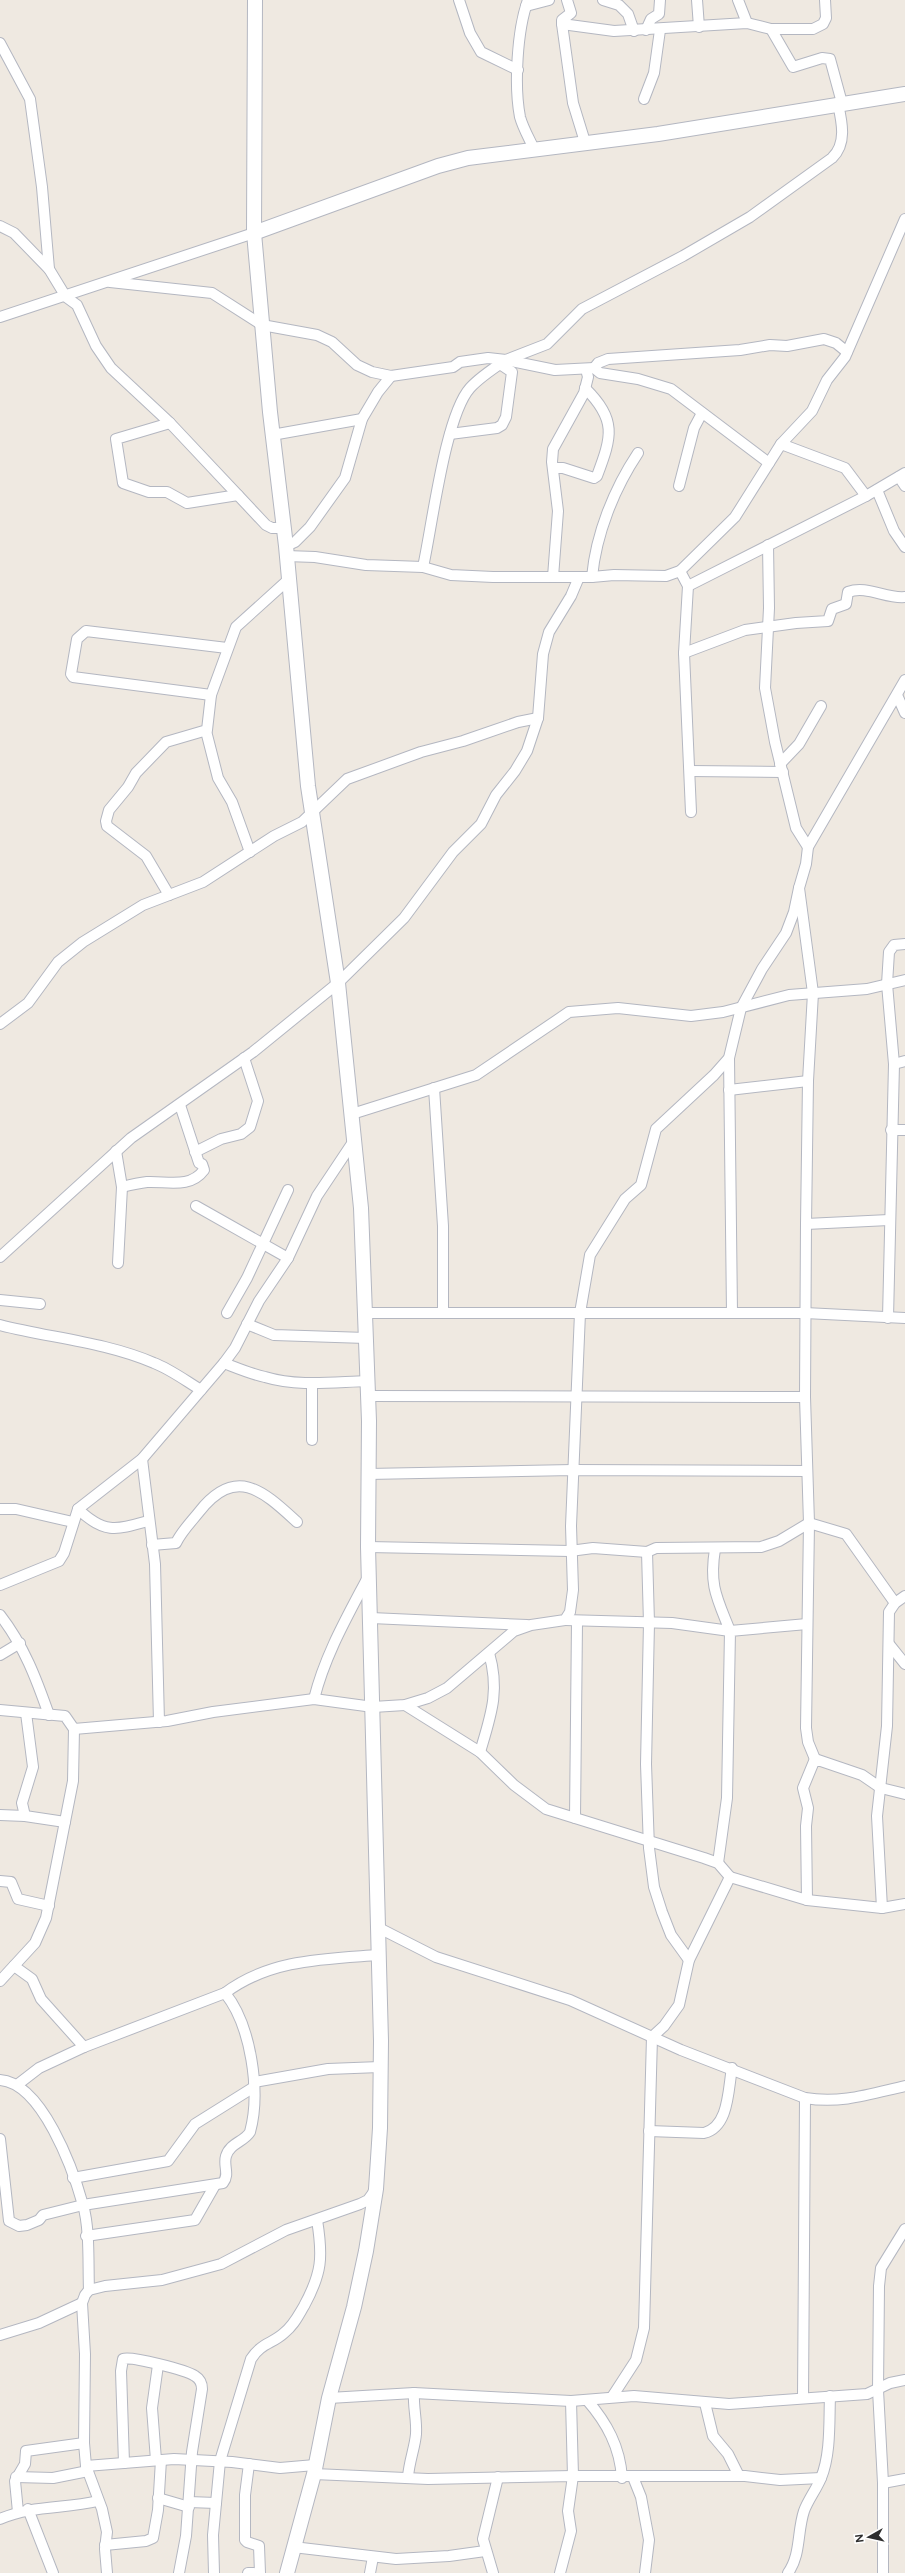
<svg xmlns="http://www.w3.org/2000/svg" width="905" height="2573" font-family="Figtree,sans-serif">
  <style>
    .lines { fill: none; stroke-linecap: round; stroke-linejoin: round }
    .street-casing { stroke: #b4b7c1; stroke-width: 12 }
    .secondary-casing { stroke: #b4b7c1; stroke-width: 16 }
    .street { stroke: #fff; stroke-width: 10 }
    .secondary { stroke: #fff; stroke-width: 14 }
  </style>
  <rect width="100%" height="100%" fill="#efe9e1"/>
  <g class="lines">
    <defs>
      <g id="street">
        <polyline points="459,0 470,33 481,52 518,70"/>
        <path d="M528,0C517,30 514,86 520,117C523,128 529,138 534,149"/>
        <polyline points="567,0 571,13 562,20 562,24 573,103 585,142"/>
        <polyline points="603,0 619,5 628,14 634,31"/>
        <polyline points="697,0 699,27"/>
        <polyline points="738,0 747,23"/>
        <polyline points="526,6 549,0"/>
        <polyline points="562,24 614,31 747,23 771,29 813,29 823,24 826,18 825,0"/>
        <polyline points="771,29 793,67 822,58 830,59 842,103"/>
        <polyline points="646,30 651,19 659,14 660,0"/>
        <polyline points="0,43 30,99 42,187 49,269 66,297 77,305 96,346 111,368 170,423 266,525 272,528 284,528"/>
        <polyline points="644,99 654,73 660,30"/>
        <polyline points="0,226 14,233 49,269"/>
        <path d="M110,282L212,293L262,325L317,335L332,342L357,365L372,372L391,376L453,367L460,362L488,358L506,360L547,344L582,309L683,256L750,217L832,158C847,144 842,122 838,104"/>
        <polyline points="0,317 254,233"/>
        <polyline points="594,368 598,363 608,359 740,350 770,345 787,346 824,339 836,343 847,352"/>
        <polyline points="170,423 116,439 123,483 149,492 167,492 187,503 238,495"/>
        <polyline points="450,434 497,428 502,425 506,417 512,372 500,364"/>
        <polyline points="272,435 362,419"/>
        <polyline points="781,444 845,468 866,496"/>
        <path d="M553,468H563L594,478L597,476C612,436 617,420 585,388"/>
        <polyline points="899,477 905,486"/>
        <polyline points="679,486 694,428 702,413"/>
        <polyline points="877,490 894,531 905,547"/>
        <polyline points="768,545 769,608 765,688 775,742 796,828 808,847"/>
        <polyline points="286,546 295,542 310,527 345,478 362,419 378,392 391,376"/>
        <polyline points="286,556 315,557 366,565 423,567 451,575 493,577 592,577 614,575 666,576 680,571 735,517 781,444 812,411 827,380 845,357 905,219"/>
        <path d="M423,567C432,527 445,416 470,388C480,377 494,368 506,360L555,370L594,368L600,373L638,379L671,389L769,463"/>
        <polyline points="680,571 688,586 684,653 691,812"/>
        <polyline points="553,577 558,511 552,462 553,449 584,393 588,377 586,369"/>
        <path d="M592,577C596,534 614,489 638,453"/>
        <polyline points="688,586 866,496 905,473"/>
        <path d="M684,653L745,630L796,623L828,621L832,609L846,604L848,592C867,585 886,599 905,597"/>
        <polyline points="211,695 73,677 71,674 77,639 86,631 227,648"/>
        <polyline points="897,695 905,713"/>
        <polyline points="206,731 218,778 232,802 250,852"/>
        <polyline points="780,764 799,744 821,706"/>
        <polyline points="690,771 783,772"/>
        <polyline points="169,895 146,856 107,826 106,821 109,810 128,787 136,773 166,742 207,730 211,695 236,627 288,580"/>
        <polyline points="0,1024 28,1003 58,962 83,942 143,905 203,882 274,836 302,822 347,779 421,752 463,741 518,722 538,718"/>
        <polyline points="729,1058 732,1313"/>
        <polyline points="894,1064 905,1061"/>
        <polyline points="729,1090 808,1081"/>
        <polyline points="352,1114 476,1075 569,1012 618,1008 691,1016 723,1012 789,995 867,989 905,980"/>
        <polyline points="891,1130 905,1130"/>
        <polyline points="116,1151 122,1187 118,1263"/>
        <polyline points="195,1152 221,1139 241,1134 250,1127 258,1101 244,1058"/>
        <path d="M122,1187C130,1185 138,1183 147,1182C167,1181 190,1189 204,1170L202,1164L199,1163L180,1105"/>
        <polyline points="196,1206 288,1258"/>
        <polyline points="806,1224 889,1220"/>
        <polyline points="0,1257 131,1138 253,1052 338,983 404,918 453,852 481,824 496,795 515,771 527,751 538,718 543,654 549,632 571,596 579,577"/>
        <polyline points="0,1300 40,1304"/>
        <polyline points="227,1313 247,1278 288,1190"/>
        <polyline points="365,1313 443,1313 443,1226 434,1088"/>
        <polyline points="443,1313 805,1313 905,1318"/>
        <polyline points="888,1318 894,1064 887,984 889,952 894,945 905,944"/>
        <polyline points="247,1324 274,1335 366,1338"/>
        <path d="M0,1325C51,1338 105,1342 154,1363C170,1369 186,1381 201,1390"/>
        <path d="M224,1363C237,1368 251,1374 265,1377C298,1387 333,1382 367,1381"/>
        <polyline points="368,1396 805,1397"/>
        <polyline points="312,1440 312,1384"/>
        <polyline points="142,1459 155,1564 159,1722"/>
        <polyline points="368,1474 573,1470 807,1471"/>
        <polyline points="0,1509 16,1509 73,1522"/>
        <path d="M78,1509C104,1534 116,1530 148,1521"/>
        <path d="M152,1545L176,1543C181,1532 191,1522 199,1512C236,1465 263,1491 297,1522"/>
        <polyline points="368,1547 570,1551 593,1548 647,1552"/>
        <polyline points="0,1585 59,1561 64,1553 78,1509 142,1459 224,1363 235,1348 259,1301 288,1258 317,1196 355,1139"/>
        <path d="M0,1615C24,1646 36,1678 49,1715"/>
        <polyline points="371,1618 527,1625"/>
        <path d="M565,1620L672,1623L730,1631C717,1598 709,1586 715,1549"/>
        <polyline points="889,1644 905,1664"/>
        <polyline points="0,1655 20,1643"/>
        <path d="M314,1699C325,1655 347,1617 368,1577"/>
        <polyline points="405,1705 480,1752 514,1785 546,1809 704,1858 718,1863 730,1877"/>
        <polyline points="0,1710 65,1716 74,1729 167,1721 213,1712 314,1699 373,1707 405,1705 428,1698 447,1688 514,1631 531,1625 565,1620 570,1612 573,1590 571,1526 580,1313 590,1255 625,1199 641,1185 656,1129 714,1075 729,1058 741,1008 762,969 786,933 794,912 799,888"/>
        <path d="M480,1752C491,1715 500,1691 489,1653"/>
        <polyline points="815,1759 808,1742 806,1728 809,1523 805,1397 806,1224 808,1081 813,993 799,888 806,864 808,847 905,680"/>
        <polyline points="0,1815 25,1816 65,1822"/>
        <polyline points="25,1816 22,1803 33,1767 26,1713"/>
        <polyline points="575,1818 577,1622"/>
        <polyline points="718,1863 727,1798 730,1631 807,1624"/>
        <polyline points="0,1881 11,1882 18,1899 49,1906"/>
        <polyline points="807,1900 882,1908 905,1904"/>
        <polyline points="882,1908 877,1816 887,1726 889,1612 895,1603 905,1596"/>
        <path d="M377,1927L436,1957L570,2000L681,2050L805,2098C841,2104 870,2094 905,2086"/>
        <polyline points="689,1960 671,1935 662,1912 654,1887 649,1848 646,1764 649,1623 647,1552 656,1548 761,1547 779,1541 809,1523 846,1534 895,1603"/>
        <polyline points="14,1966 32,1979 41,1999 84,2047"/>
        <polyline points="0,1981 35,1943 46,1918 73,1781 74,1729"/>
        <path d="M0,2080C42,2083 73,2169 83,2205C90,2229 88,2265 89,2290"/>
        <polyline points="254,2082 328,2069 380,2067"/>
        <path d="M17,2085L39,2068L84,2047L225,1993C270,1959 325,1959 378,1955"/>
        <path d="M649,2131L704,2133C729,2127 728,2090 732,2068"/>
        <path d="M0,2139L9,2221L19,2226L27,2225L39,2220L43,2215L83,2205L223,2183C230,2174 223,2166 226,2156C230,2143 244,2142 250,2132C261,2092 251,2025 225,1993"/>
        <polyline points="73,2178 168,2161 195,2124 254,2087"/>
        <polyline points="86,2236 195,2220 215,2185"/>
        <polyline points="0,2335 39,2323 82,2303"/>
        <polyline points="612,2397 636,2360 644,2328 652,2037 664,2026 679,2005 689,1960 730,1877 807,1900 806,1826 808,1808 803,1788 815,1759 862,1775 881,1788 905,1794"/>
        <polyline points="329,2398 414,2393 571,2401 634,2396 729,2404 867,2394 890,2383 905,2380"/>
        <polyline points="803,2398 805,2098"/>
        <path d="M587,2400C607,2423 620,2447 622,2478"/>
        <polyline points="571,2401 573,2476 745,2476 780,2480 821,2478"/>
        <polyline points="705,2403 713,2436 728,2454 739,2476"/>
        <polyline points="156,2460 152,2408 158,2365"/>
        <path d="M124,2463L121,2371L123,2359C132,2356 186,2370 195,2376C200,2379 202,2384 202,2389L192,2452L186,2536L179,2573"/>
        <polyline points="249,2464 245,2495 245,2540 247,2542 259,2546 260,2573"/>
        <polyline points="86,2466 174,2459 232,2462 280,2468 315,2465"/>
        <polyline points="314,2474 428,2479 573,2476 568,2511 571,2531 560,2573"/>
        <polyline points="16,2477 53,2478 88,2471"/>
        <path d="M408,2477C409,2462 415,2447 416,2434C417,2420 413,2407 414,2393"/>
        <polyline points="633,2477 641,2497 649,2540 645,2573"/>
        <polyline points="883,2483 905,2479"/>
        <polyline points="158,2498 189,2507"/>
        <polyline points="189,2502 216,2503"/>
        <polyline points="28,2509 53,2573"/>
        <polyline points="18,2512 15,2481 25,2464 26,2451 84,2443"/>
        <path d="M0,2519C33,2505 64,2509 98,2501"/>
        <polyline points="105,2545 146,2541 153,2538 158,2510 161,2460"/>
        <polyline points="293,2547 396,2559 449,2556 485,2551"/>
        <polyline points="107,2573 105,2549 107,2532 102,2509 86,2466 84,2443 85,2354 82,2303 85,2295 89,2290 105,2286 162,2280 221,2264 286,2230 360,2204 368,2200 376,2189"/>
        <path d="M214,2573L213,2535L220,2461L251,2359C261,2343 272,2344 284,2333C294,2325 298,2316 304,2306C322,2273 323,2257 317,2220"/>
        <polyline points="248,2573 254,2573"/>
        <polyline points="370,2573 373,2557"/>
        <polyline points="493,2573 483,2539 498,2477"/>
        <path d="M788,2573C801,2555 797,2532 804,2511C808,2500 816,2490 821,2478C831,2454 829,2421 830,2396"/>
        <polyline points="883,2573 883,2483 878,2390 879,2286 881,2268 905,2229"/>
      </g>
      <g id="secondary">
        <polyline points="255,0 254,233 270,412 286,546 308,786 338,983 361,1208 369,1421 368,1547 381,2041 380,2128 376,2189 366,2251 354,2307 329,2398 314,2474 287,2573"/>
        <polyline points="254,233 438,166 468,158 658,134 905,94"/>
      </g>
    </defs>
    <use href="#street" class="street-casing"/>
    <use href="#secondary" class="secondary-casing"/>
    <use href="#street" class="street"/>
    <use href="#secondary" class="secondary"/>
  </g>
  <g transform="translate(869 2537) rotate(262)" stroke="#ffffff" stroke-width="3" paint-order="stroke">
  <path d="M0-3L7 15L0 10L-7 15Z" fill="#2e2e2e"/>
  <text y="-6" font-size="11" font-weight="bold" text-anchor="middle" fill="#2e2e2e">N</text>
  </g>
</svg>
